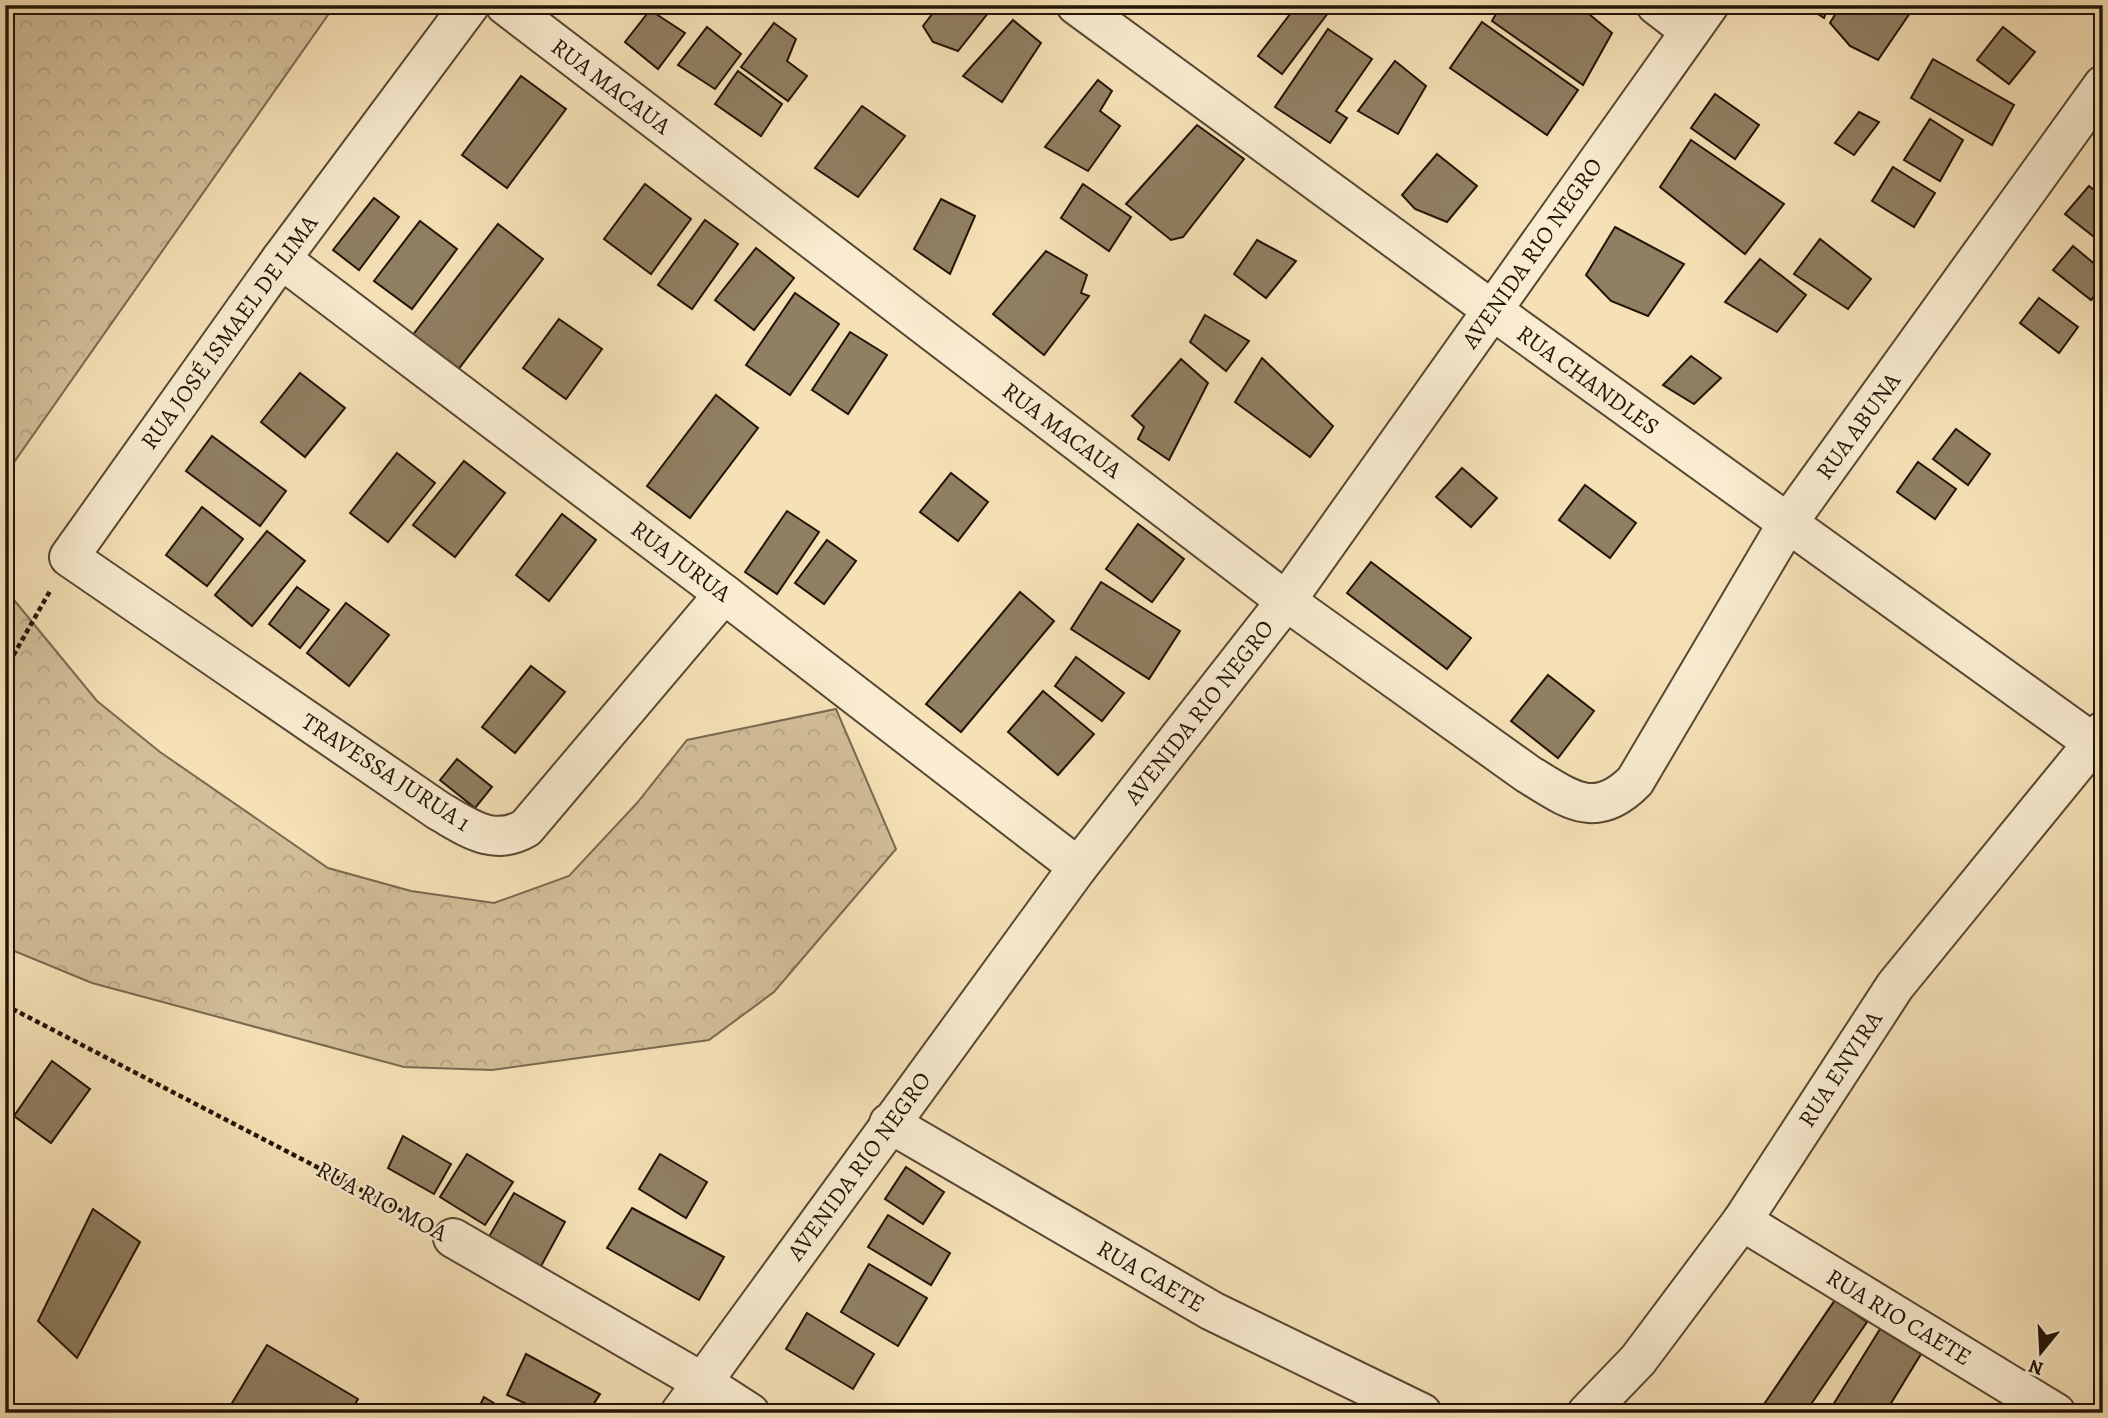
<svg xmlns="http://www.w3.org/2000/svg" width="2108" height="1418" font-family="Alegreya,serif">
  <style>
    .forest { fill: url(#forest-crowns); stroke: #7a6950; stroke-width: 2 }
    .building { fill: #907f62; stroke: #221406; stroke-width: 2 }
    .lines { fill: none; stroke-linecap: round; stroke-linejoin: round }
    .minor-casing { stroke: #574732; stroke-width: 42 }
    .path { stroke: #221406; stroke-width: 4.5; stroke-dasharray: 5 3.5; stroke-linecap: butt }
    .minor { stroke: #f9ecd0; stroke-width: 38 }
    .labels { text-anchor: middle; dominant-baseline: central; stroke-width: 5; stroke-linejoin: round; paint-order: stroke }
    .street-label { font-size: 24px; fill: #221406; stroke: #f9ecd0 }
  </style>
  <defs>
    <pattern id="forest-crowns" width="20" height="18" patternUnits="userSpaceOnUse" patternTransform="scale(1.75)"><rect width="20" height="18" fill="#d2be99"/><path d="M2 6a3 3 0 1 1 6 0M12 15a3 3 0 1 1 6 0" fill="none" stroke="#b4a282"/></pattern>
  </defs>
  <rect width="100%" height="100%" fill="#f6e1b7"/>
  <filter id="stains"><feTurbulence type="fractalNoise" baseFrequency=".00286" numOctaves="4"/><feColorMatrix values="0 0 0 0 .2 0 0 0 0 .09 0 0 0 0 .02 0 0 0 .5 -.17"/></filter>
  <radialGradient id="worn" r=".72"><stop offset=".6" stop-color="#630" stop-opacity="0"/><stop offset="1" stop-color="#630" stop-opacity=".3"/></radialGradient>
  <g class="forest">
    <polygon points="5,5 335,5 5,475"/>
    <polygon points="5,589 97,701 160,752 328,868 411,891 494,903 569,876 637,803 687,740 836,709 896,849 774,992 709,1040 492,1070 404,1067 92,983 12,950 5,950"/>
  </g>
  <g class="building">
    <polygon points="550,5 567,5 561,13"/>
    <polygon points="939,5 989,5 992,8 958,51 933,42 923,26"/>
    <polygon points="1297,5 1334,5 1282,74 1258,56"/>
    <polygon points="1501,5 1578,5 1612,33 1583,85 1492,21"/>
    <polygon points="1804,5 1829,5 1824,18"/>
    <polygon points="1841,5 1904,5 1912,10 1878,60 1850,46 1830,23"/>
    <polygon points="2088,5 2103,5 2103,18"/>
    <polygon points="650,10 685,33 658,69 625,42"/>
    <polygon points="1013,20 1041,43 1002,102 963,76"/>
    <polygon points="1482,22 1578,90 1547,135 1450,68"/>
    <polygon points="774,23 796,39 787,61 807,76 788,101 741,67"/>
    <polygon points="707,27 741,54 715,89 678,65"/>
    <polygon points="2003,27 2035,52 2009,84 1977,60"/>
    <polygon points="1328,29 1372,59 1336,111 1347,118 1330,143 1275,107"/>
    <polygon points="1933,59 2014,105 1992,145 1911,98"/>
    <polygon points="1395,61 1426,86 1398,134 1358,111"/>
    <polygon points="738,71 782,104 761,136 715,104"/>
    <polygon points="521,76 566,109 507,188 462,155"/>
    <polygon points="1098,80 1112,91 1100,111 1120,126 1088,171 1045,147"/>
    <polygon points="1715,94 1759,125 1735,159 1691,128"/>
    <polygon points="862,106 905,136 858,197 815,168"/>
    <polygon points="1859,112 1879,122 1854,155 1835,143"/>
    <polygon points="1930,119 1963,140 1940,181 1904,160"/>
    <polygon points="1197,125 1244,159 1183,237 1171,240 1126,204"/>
    <polygon points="1691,140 1784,204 1745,254 1660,187"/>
    <polygon points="1437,154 1477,186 1447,222 1415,209 1402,195"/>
    <polygon points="1893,167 1935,193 1914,227 1872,201"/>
    <polygon points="645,184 691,219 651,274 604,239"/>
    <polygon points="1083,184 1131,217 1109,251 1061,218"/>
    <polygon points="2089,186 2103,197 2103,244 2065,214"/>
    <polygon points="374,198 399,217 359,270 333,250"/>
    <polygon points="941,199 975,216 950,274 914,249"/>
    <polygon points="705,220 738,244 692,309 658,285"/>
    <polygon points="420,221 457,249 412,309 374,281"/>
    <polygon points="498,224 543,259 457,371 412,336"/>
    <polygon points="1615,227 1684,264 1648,316 1611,301 1586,275"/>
    <polygon points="1820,239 1871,279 1848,309 1794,274"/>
    <polygon points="1257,240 1296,261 1266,298 1234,274"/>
    <polygon points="2073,246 2103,271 2103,286 2091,300 2053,270"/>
    <polygon points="756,248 794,278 754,330 715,300"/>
    <polygon points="1046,251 1087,275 1081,293 1089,296 1044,355 993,314"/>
    <polygon points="1760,259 1806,295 1777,332 1725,302"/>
    <polygon points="795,293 839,324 790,395 746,365"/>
    <polygon points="2039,298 2078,327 2059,353 2020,323"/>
    <polygon points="1205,315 1249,341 1226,371 1190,342"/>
    <polygon points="559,319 602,349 566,399 523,368"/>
    <polygon points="850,332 887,355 848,414 812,390"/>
    <polygon points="1691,356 1721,378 1694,404 1663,385"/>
    <polygon points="1262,358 1333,426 1310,457 1235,402"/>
    <polygon points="1181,359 1208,383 1169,460 1138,439 1144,427 1132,416"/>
    <polygon points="300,373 345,408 305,457 261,422"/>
    <polygon points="716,395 758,428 690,518 647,486"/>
    <polygon points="1956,429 1990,454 1968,485 1933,459"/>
    <polygon points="212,436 286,491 260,526 186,471"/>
    <polygon points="397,453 435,483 388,542 350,513"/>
    <polygon points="464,461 505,493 455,557 413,525"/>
    <polygon points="1918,462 1956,489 1935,519 1897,492"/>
    <polygon points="1462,468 1497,498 1471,527 1436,497"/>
    <polygon points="951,473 988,502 958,541 920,512"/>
    <polygon points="1585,485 1636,523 1610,558 1559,520"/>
    <polygon points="202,507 243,539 207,586 166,555"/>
    <polygon points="787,511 819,532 777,594 745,572"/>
    <polygon points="562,514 596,540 549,601 516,575"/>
    <polygon points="1138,524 1184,559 1152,602 1106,569"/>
    <polygon points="267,531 305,561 252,626 215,595"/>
    <polygon points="827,540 856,561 824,604 795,583"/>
    <polygon points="1371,562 1471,638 1447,669 1347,593"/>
    <polygon points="1101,582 1180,631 1149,679 1071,629"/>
    <polygon points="297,587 329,610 300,648 269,624"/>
    <polygon points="1020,592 1054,621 961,732 926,704"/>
    <polygon points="346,603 389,635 349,686 307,653"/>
    <polygon points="1076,657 1124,693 1102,721 1055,686"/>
    <polygon points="531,666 565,692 515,753 482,727"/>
    <polygon points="1548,675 1594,711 1558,758 1511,721"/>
    <polygon points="1043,691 1094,734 1058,775 1008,732"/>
    <polygon points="457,759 492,787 475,808 440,780"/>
    <polygon points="52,1061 90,1089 51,1143 14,1116"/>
    <polygon points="403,1136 451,1164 434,1194 388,1168"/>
    <polygon points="467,1154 513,1182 485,1225 440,1197"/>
    <polygon points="660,1154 707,1182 686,1218 639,1189"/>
    <polygon points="906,1167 944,1192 923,1224 885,1199"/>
    <polygon points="514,1193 565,1222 540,1268 486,1242"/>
    <polygon points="632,1208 724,1257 699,1300 607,1248"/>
    <polygon points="93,1209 140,1242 77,1358 38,1321"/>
    <polygon points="888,1215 950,1253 931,1285 868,1247"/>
    <polygon points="869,1264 927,1298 898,1346 841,1312"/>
    <polygon points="1835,1300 1867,1322 1805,1413 1758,1413"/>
    <polygon points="807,1313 874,1354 853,1389 786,1349"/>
    <polygon points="1880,1329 1921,1354 1885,1413 1828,1413"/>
    <polygon points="267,1345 358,1399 350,1413 226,1413"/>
    <polygon points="526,1354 600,1394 588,1413 546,1413 507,1395"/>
    <polygon points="484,1397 510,1413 476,1413"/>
  </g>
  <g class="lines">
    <defs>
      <g id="minor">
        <path d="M470,5L281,259L69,557L439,811C469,828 493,847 526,828L724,594"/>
        <path d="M505,5L1286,601L1528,774C1568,798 1595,822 1635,781L1787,524L2103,85"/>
        <polyline points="1076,5 1492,310 2103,750"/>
        <polyline points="1656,5 1690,31"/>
        <polyline points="281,259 724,594 1078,867"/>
        <polyline points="889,1123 1212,1311 1422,1413"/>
        <polyline points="1742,1221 2056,1413"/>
        <polyline points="453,1238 702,1382 750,1413"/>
        <polyline points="680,1413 1078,867 1286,601 1709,5"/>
        <polyline points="1587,1413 1638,1360 1742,1221 1895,986 2103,731"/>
      </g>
    </defs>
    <use href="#minor" class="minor-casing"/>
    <g class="path">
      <polyline points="5,670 50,591"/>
      <polyline points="5,1005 421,1221"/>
    </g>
    <use href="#minor" class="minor"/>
  </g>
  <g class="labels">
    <g class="street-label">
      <text transform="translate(611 86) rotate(37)">RUA MACAUA</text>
      <text transform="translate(1532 253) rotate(-55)">AVENIDA RIO NEGRO</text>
      <text transform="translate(229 332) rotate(-54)">RUA JOSÉ ISMAEL DE LIMA</text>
      <text transform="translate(1588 380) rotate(36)">RUA CHANDLES</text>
      <text transform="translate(1858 426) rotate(-54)">RUA ABUNA</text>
      <text transform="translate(1062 430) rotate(37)">RUA MACAUA</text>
      <text transform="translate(681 561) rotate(37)">RUA JURUA</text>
      <text transform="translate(1199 712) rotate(-52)">AVENIDA RIO NEGRO</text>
      <text transform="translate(386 772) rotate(33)">TRAVESSA JURUA 1</text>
      <text transform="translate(1840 1069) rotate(-57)">RUA ENVIRA</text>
      <text transform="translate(859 1166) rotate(-54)">AVENIDA RIO NEGRO</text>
      <text transform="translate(382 1201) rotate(28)">RUA RIO MOA</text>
      <text transform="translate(1151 1276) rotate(30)">RUA CAETE</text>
      <text transform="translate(1899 1317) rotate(31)">RUA RIO CAETE</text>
    </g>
  </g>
  <rect width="2108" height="1418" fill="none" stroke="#f6e1b7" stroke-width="28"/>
  <rect x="7" y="7" width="2094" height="1404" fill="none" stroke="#221406" stroke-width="3.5"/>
  <rect x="14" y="14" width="2080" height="1390" fill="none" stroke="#221406" stroke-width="2"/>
  <g transform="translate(2041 1352) rotate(198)" stroke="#f9ecd0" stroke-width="5" paint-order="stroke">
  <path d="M0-5L12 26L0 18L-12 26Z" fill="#221406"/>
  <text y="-10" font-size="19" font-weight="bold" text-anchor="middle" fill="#221406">N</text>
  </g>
  <rect width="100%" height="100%" filter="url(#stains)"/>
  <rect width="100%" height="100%" fill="url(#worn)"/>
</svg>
